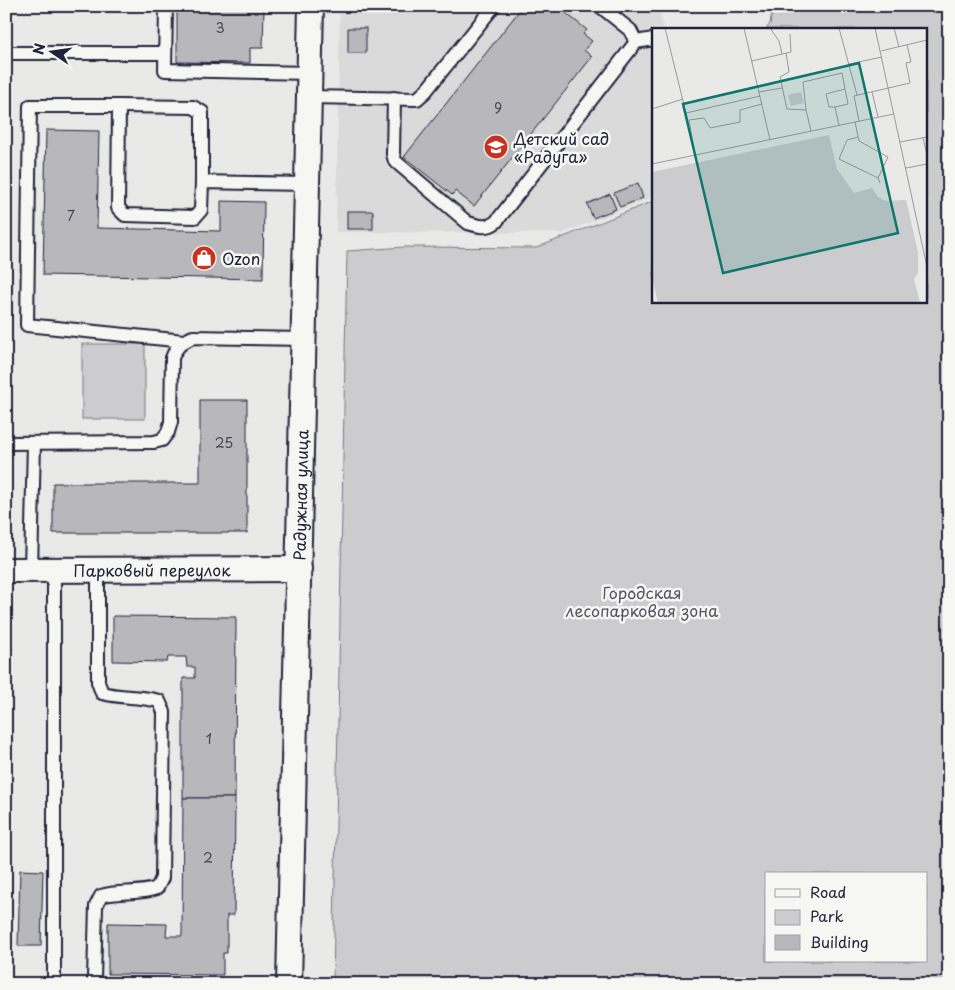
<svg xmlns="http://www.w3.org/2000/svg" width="955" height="990" font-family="'Playpen Sans',sans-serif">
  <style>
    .built { fill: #dadada }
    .green { fill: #ccccce; stroke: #777784; fill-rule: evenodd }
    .building { fill: #b8b8bc; stroke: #22223b }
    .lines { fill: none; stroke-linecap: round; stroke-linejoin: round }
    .lane-casing { stroke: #22223b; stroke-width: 16 }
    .street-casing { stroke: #22223b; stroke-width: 28 }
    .lane { stroke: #f6f6f2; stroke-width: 12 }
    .street { stroke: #f6f6f2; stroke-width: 24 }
    .labels { text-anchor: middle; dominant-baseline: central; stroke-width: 5; stroke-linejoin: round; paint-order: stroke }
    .number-label { font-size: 14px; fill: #48485b }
    .poi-label { font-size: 16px; fill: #22223b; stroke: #f6f6f2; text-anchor: start }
    .street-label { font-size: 16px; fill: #22223b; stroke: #f6f6f2 }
    .park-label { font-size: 16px; fill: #555567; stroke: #f6f6f2 }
    .inset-road { fill: none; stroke: #9999a2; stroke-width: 1 }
    .view { fill: #0f766e; fill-opacity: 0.15; stroke: #0f766e; stroke-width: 2.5 }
    .inset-edge { fill: none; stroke: #22223b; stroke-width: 2.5 }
  </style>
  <rect width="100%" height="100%" fill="#e9e9e7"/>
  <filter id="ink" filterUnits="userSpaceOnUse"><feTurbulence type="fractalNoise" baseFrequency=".02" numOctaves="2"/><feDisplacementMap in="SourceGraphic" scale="10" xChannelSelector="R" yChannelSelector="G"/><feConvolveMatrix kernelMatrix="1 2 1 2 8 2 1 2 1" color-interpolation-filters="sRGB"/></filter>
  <g filter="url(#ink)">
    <polygon class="built" points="340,6 659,6 663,29 654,29 654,197 563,233 336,232"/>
    <g class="green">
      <path d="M773,6H949V984H333L347,251L406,247L536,248L654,201V301H926V29H766L770,24ZM766,874H926V961H766Z"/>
      <rect x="82" y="344" width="63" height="75"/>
    </g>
    <g class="building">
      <polygon points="177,6 264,6 263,48 250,48 250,63 177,62"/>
      <polygon points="523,6 557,6 587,30 583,34 592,41 584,50 592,57 474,206 455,191 452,195 404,157"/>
      <rect x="348" y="28" width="18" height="25"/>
      <polygon points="46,130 99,131 97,228 221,231 221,201 264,202 263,279 43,275"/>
      <polygon points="638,183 643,198 620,207 614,193"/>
      <polygon points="610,194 616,209 593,218 587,204"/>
      <rect x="347" y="211" width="26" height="18"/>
      <polygon points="200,400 247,400 247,533 53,533 53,483 200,483"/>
      <rect x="6" y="481" width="2" height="42"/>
      <polygon points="113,616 236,617 235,798 183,798 183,678 195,678 195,667 187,667 186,657 168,657 167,662 113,661"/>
      <polygon points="183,798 235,798 234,915 227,915 227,953 223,953 223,975 108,974 108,923 167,924 166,936 182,936"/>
      <polygon points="20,870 43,871 41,946 18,946"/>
    </g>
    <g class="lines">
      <defs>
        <g id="lane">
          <polyline points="166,6 165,70 310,73"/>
          <polyline points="600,6 630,30 636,42"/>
          <polyline points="6,53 165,53"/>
          <polyline points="309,97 417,99 425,92 494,6"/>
          <path d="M394,98L393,154L395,161L468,223C478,226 487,229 496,222L636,42L654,39"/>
          <polyline points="119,106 193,107 202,112 202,182"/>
          <polyline points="184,341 27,325 30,106 119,106 118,208 125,215 195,217 201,210 202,182 307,184"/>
          <path d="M6,443L154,442L162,440L168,432L171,422L172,358C176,347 181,342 193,337L304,339"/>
          <polyline points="31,570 34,443"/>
          <polyline points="54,570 54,984"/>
          <path d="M96,984L94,979L96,906L101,896C119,890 139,895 157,888L162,878L164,712L159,701C141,696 121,698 102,693L98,682V570"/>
        </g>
        <g id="street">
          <path id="s1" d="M6,570L299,569"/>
          <path id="s2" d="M289,984L311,6"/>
        </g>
      </defs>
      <use href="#lane" class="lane-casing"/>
      <use href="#street" class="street-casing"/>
      <use href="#lane" class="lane"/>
      <use href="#street" class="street"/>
    </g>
  </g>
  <defs>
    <symbol id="school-disc" viewBox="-11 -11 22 22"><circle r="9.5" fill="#c8321e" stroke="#f6f6f2"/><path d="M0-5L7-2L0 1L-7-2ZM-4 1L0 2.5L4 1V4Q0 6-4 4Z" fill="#fff"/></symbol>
    <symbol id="shop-disc" viewBox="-11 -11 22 22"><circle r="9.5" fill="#c8321e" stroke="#f6f6f2"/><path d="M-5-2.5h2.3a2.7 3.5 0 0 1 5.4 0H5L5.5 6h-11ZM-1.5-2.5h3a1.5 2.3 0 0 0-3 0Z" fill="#fff"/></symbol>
  </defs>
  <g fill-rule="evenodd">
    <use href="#school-disc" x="482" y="133" width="28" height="28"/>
    <use href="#shop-disc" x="190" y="244" width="28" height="28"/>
  </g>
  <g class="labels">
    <g class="number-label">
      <text x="220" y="27">3</text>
      <text x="498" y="107">9</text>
      <text x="71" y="215">7</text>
      <text x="224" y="442">25</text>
      <text x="209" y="738">1</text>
      <text x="208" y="857">2</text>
    </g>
    <g class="poi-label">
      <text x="514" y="138">Детский сад<tspan x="514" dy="18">«Радуга»</tspan></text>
      <text x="222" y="258">Ozon</text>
    </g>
    <g class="street-label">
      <text stroke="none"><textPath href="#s2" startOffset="489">Радужная улица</textPath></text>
      <text stroke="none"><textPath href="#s1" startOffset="146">Парковый переулок</textPath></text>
    </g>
    <g class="park-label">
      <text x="642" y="592">Городская<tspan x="642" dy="18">лесопарковая зона</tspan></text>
    </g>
  </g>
  <g transform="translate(652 28)">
    <rect width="275" height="275" fill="#e9e9e7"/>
    <path d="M149,64L152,75L139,78L136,67ZM177,107L185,141L202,165L220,160L226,169L234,173L254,172L266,224V245L262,251L268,275H6L0,249V144Z" fill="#ccccce"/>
    <path class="inset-road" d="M13,0L36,93M92,0L118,112M118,0L127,13L130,26M187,0L205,67M223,0L275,239M242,0L247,19M229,23L275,12M134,25L137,44L128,49L135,81L154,82L159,103M100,33L139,24L138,6M197,36L230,29M107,64L130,60M220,64L226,89M183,79L196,76L193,61M0,81L31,71M154,82L151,54L190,45L193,61L174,66L177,79H183L187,97M34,85L108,68M207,93L202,68L258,55L254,35L259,34L255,17M203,94L207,113L236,129L226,150M206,109L195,112L187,131L226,150L228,155M271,110L275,127M248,114L275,109M43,127L37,92L52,90L58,100L88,94V82L110,76M0,136L242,86M254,140L275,136"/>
    <path class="view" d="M207,35L246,205L71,245L31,76Z"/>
    <rect width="275" height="275" class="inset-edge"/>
  </g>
  <rect width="955" height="990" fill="none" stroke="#f6f6f2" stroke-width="25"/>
  <rect x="12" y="12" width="930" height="965" fill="none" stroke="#22223b" stroke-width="2" filter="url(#ink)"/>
  <rect x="765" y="872" width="162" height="90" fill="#f6f6f2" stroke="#a1a1a9"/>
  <rect x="775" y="889" width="25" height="8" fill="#f6f6f2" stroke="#a1a1a9"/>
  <text x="810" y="898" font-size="15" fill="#22223b">Road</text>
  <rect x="775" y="910" width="25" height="15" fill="#ccccce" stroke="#a1a1a9"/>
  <text x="810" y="922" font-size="15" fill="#22223b">Park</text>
  <rect x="775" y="935" width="25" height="15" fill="#b8b8bc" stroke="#a1a1a9"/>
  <text x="810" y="948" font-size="15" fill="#22223b">Building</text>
  <g transform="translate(52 52) rotate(283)" stroke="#f6f6f2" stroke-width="4" paint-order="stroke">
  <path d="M0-4L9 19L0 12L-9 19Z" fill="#22223b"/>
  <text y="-8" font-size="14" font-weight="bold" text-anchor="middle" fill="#22223b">N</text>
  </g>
</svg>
